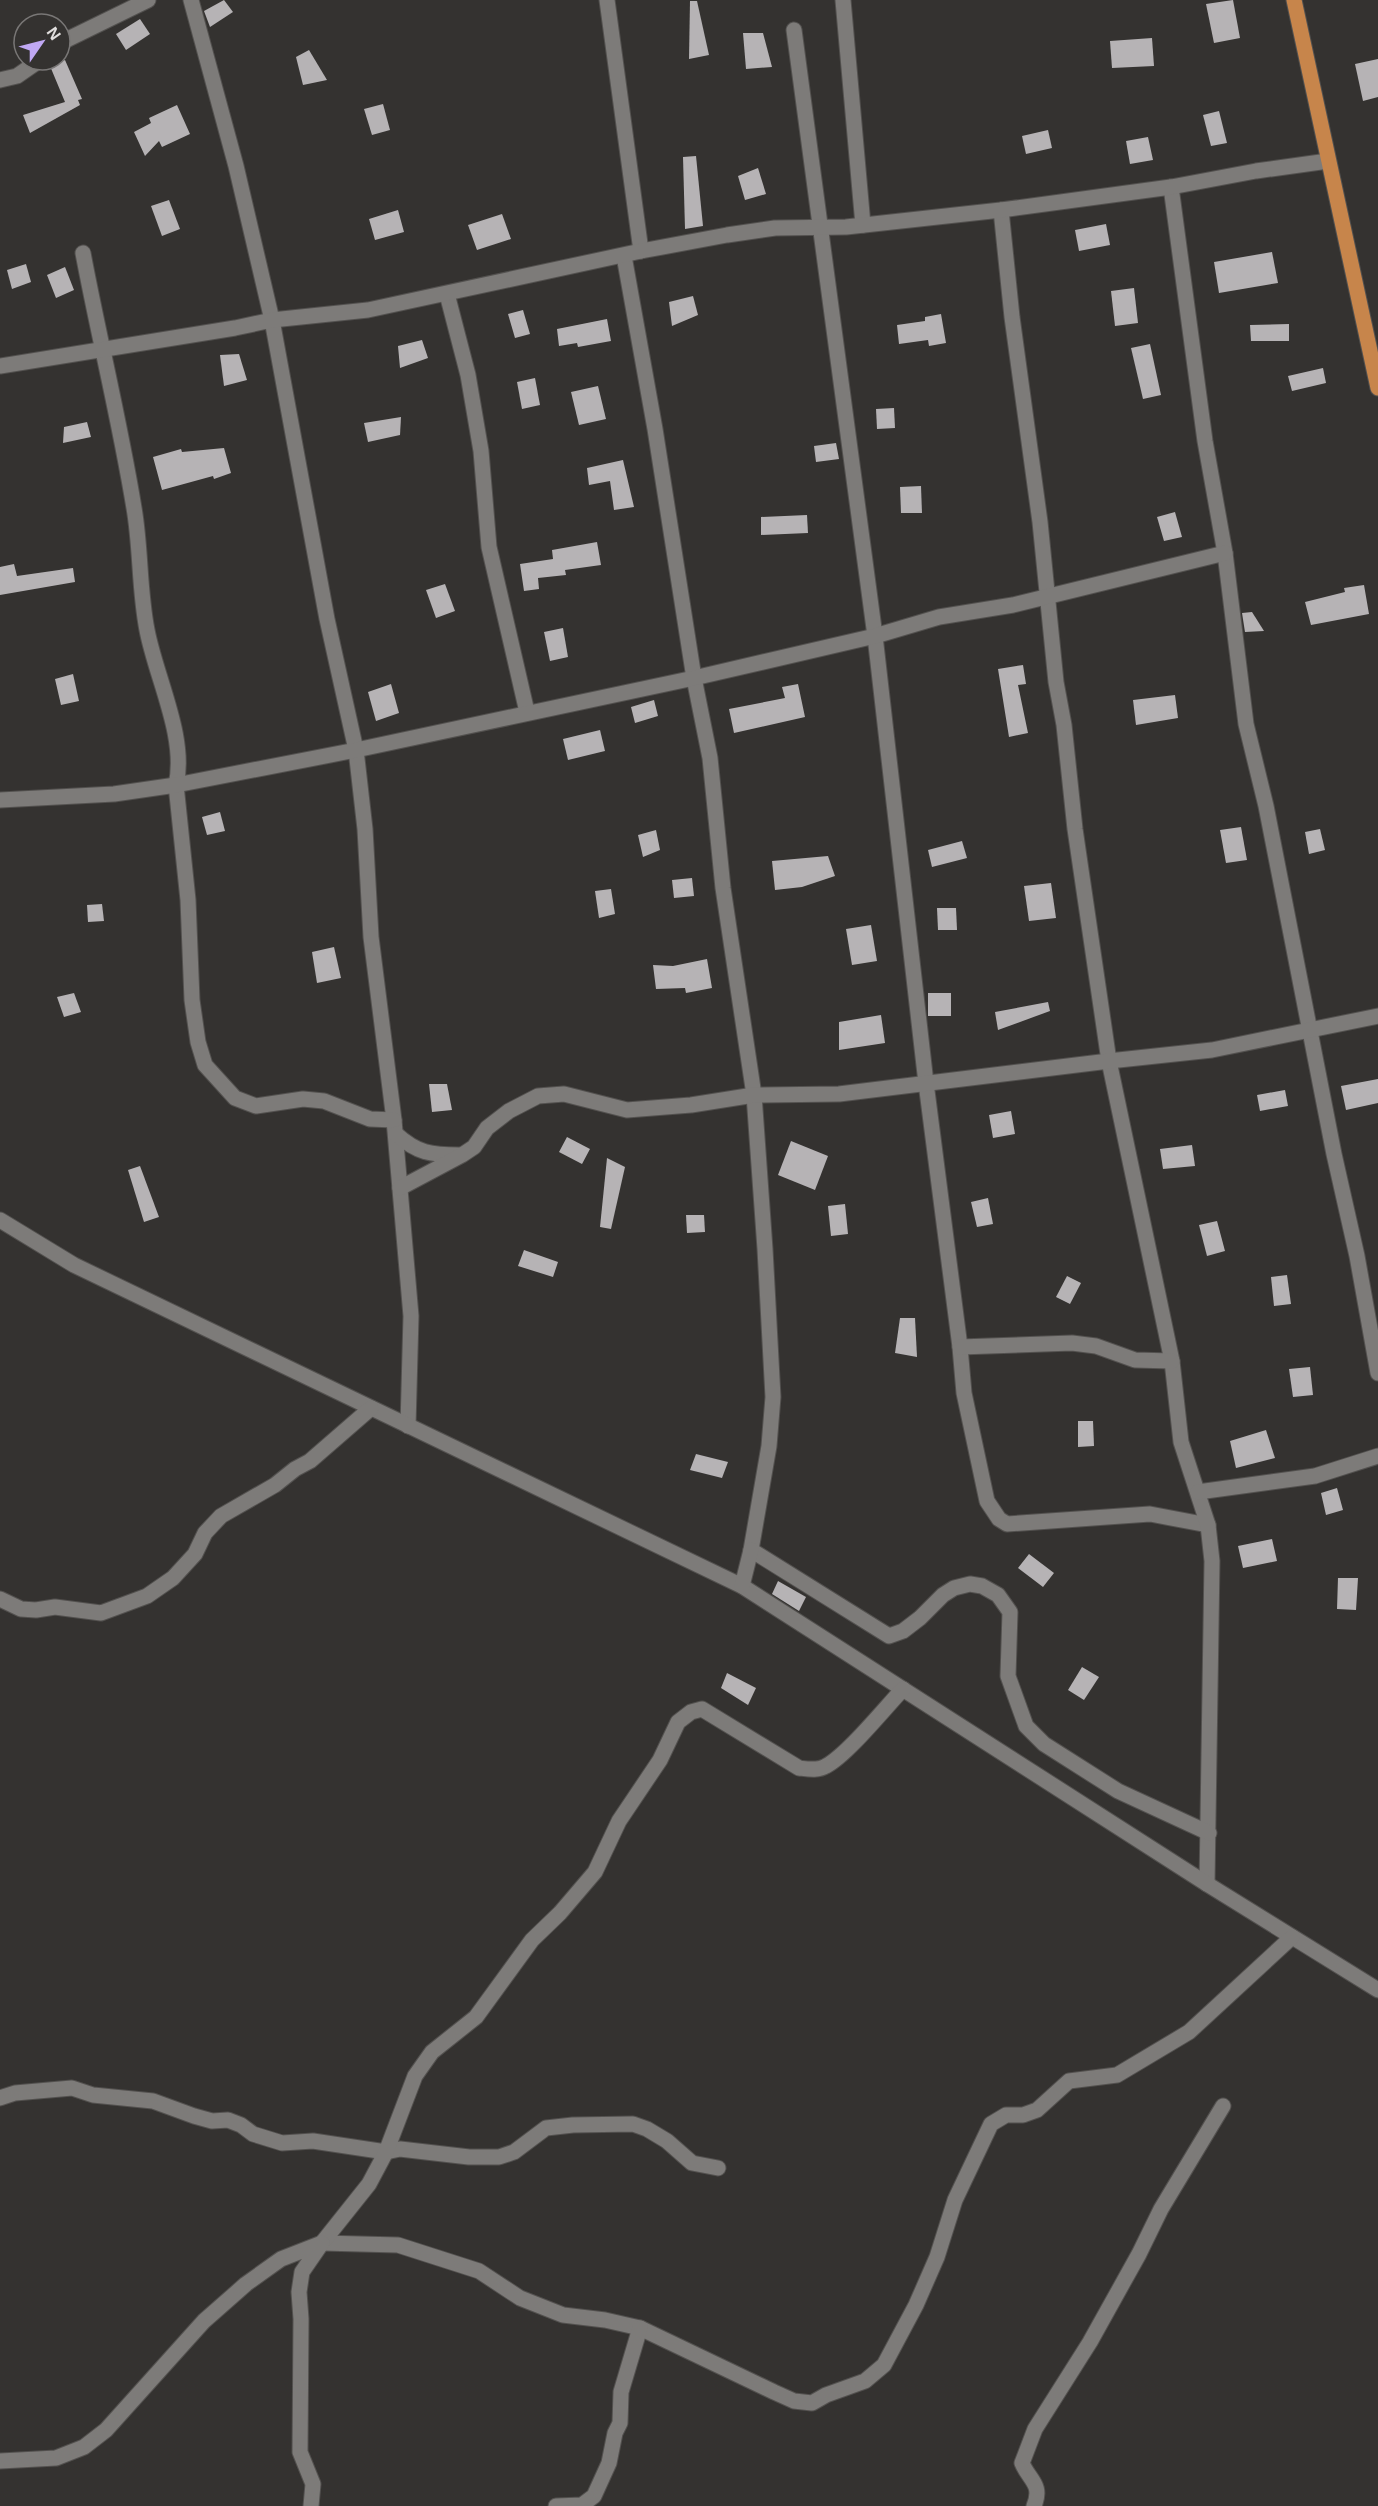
<svg xmlns="http://www.w3.org/2000/svg" width="1378" height="2506" font-family="Arial,sans-serif">
  <style>
    .building { fill: #b6b3b5 }
    .lines { fill: none; stroke-linecap: round; stroke-linejoin: round }
    .minor-casing { stroke: #53514f; stroke-width: 17 }
    .major-casing { stroke: #53514f; stroke-width: 17 }
    .minor { stroke: #7d7b79; stroke-width: 15 }
    .major { stroke: #c7854b; stroke-width: 15 }
  </style>
  <rect width="100%" height="100%" fill="#343230"/>
  <g class="building">
    <polygon points="224,0 233,12 210,27 204,11"/>
    <polygon points="1233,0 1240,38 1214,43 1206,4"/>
    <polygon points="690,1 697,1 709,55 689,59"/>
    <polygon points="140,19 150,34 126,50 116,34"/>
    <polygon points="743,33 763,33 772,67 746,69"/>
    <polygon points="1152,38 1154,66 1112,68 1110,41"/>
    <polygon points="309,50 327,80 303,85 296,57"/>
    <polygon points="1378,59 1378,97 1363,101 1355,64"/>
    <polygon points="65,60 82,99 78,100 80,105 30,133 23,115 65,102 50,66"/>
    <polygon points="383,104 390,130 372,135 364,109"/>
    <polygon points="177,105 190,134 162,147 159,141 145,156 134,132 151,123 149,118"/>
    <polygon points="1219,111 1227,143 1211,146 1203,115"/>
    <polygon points="1048,130 1052,148 1026,154 1022,136"/>
    <polygon points="1148,137 1153,160 1130,164 1126,141"/>
    <polygon points="696,156 703,226 685,229 683,157"/>
    <polygon points="758,168 766,194 745,200 738,176"/>
    <polygon points="169,200 180,229 162,236 151,206"/>
    <polygon points="398,210 404,232 375,240 369,219"/>
    <polygon points="502,214 511,239 477,250 468,225"/>
    <polygon points="1106,224 1110,245 1079,251 1075,230"/>
    <polygon points="1272,252 1278,283 1219,293 1214,262"/>
    <polygon points="26,264 31,282 12,289 7,270"/>
    <polygon points="65,267 74,290 56,298 47,275"/>
    <polygon points="1134,288 1138,323 1115,326 1111,291"/>
    <polygon points="693,296 698,315 672,326 669,302"/>
    <polygon points="523,310 530,334 515,338 508,314"/>
    <polygon points="941,314 946,343 929,346 928,340 899,344 897,325 925,321 925,317"/>
    <polygon points="607,319 611,341 578,347 577,343 559,346 557,329"/>
    <polygon points="1289,324 1289,341 1251,341 1250,325"/>
    <polygon points="422,340 428,358 400,368 398,346"/>
    <polygon points="1150,344 1161,395 1143,399 1131,348"/>
    <polygon points="239,354 247,380 224,386 220,355"/>
    <polygon points="1323,368 1326,383 1292,391 1288,376"/>
    <polygon points="535,378 540,405 522,409 517,382"/>
    <polygon points="598,386 606,419 579,425 571,392"/>
    <polygon points="894,408 895,428 877,429 876,409"/>
    <polygon points="401,417 400,435 368,442 364,423"/>
    <polygon points="87,422 91,437 63,443 64,427"/>
    <polygon points="836,443 839,459 816,462 814,446"/>
    <polygon points="224,448 231,473 214,479 213,476 162,490 153,457 181,449 182,452"/>
    <polygon points="623,460 634,507 614,510 610,481 589,485 587,468"/>
    <polygon points="921,486 922,513 901,513 900,487"/>
    <polygon points="1175,512 1182,537 1164,541 1157,517"/>
    <polygon points="807,515 808,533 761,535 761,517"/>
    <polygon points="597,542 601,565 565,570 566,575 538,578 539,589 524,591 520,564 553,559 552,550"/>
    <polygon points="14,564 17,576 73,568 75,582 0,595 0,567"/>
    <polygon points="445,584 455,611 436,618 426,590"/>
    <polygon points="1364,585 1369,614 1311,625 1305,602 1345,592 1344,588"/>
    <polygon points="1252,612 1264,631 1245,632 1242,613"/>
    <polygon points="563,628 568,657 550,661 544,632"/>
    <polygon points="1023,665 1026,684 1018,685 1028,733 1009,737 998,669"/>
    <polygon points="73,674 79,701 61,705 55,679"/>
    <polygon points="391,684 399,713 376,721 368,692"/>
    <polygon points="798,684 805,717 734,733 729,709 785,698 782,687"/>
    <polygon points="1175,695 1178,718 1136,725 1133,700"/>
    <polygon points="654,700 658,716 635,723 631,707"/>
    <polygon points="600,730 605,751 568,760 563,739"/>
    <polygon points="220,812 225,831 207,835 202,817"/>
    <polygon points="1241,827 1247,860 1226,863 1220,830"/>
    <polygon points="1320,829 1325,850 1309,854 1305,832"/>
    <polygon points="656,830 660,850 643,857 638,835"/>
    <polygon points="962,841 967,858 932,867 928,850"/>
    <polygon points="828,856 835,876 802,887 775,890 772,861"/>
    <polygon points="692,878 694,896 674,898 672,880"/>
    <polygon points="1051,883 1056,918 1029,921 1024,886"/>
    <polygon points="611,889 615,914 599,918 595,891"/>
    <polygon points="102,904 104,921 88,922 87,905"/>
    <polygon points="937,908 956,908 957,930 938,930"/>
    <polygon points="871,925 877,961 852,965 846,929"/>
    <polygon points="334,947 341,978 317,983 312,952"/>
    <polygon points="707,959 712,988 686,993 685,988 656,989 653,965 673,966"/>
    <polygon points="74,993 81,1012 64,1017 57,997"/>
    <rect x="928" y="993" width="23" height="23"/>
    <polygon points="1048,1002 1050,1011 998,1030 995,1012"/>
    <polygon points="881,1015 885,1043 839,1050 839,1022"/>
    <polygon points="1378,1079 1378,1103 1346,1110 1341,1086"/>
    <polygon points="429,1084 447,1084 452,1110 432,1112"/>
    <polygon points="1285,1090 1288,1106 1260,1111 1257,1095"/>
    <polygon points="1011,1111 1015,1134 993,1138 989,1115"/>
    <polygon points="567,1137 590,1149 582,1164 559,1152"/>
    <polygon points="791,1141 828,1156 815,1190 778,1175"/>
    <polygon points="1192,1145 1195,1166 1163,1169 1160,1149"/>
    <polygon points="607,1158 625,1167 611,1229 600,1227"/>
    <polygon points="140,1166 159,1217 144,1222 128,1170"/>
    <polygon points="988,1198 993,1224 977,1227 971,1202"/>
    <polygon points="845,1204 848,1234 831,1236 828,1206"/>
    <polygon points="686,1215 704,1215 705,1232 687,1233"/>
    <polygon points="1217,1221 1225,1251 1207,1256 1199,1225"/>
    <polygon points="524,1250 558,1262 553,1277 518,1266"/>
    <polygon points="1287,1275 1291,1304 1274,1306 1271,1277"/>
    <polygon points="1067,1276 1081,1283 1070,1304 1056,1297"/>
    <polygon points="900,1318 915,1318 917,1357 895,1353"/>
    <polygon points="1310,1367 1313,1395 1293,1397 1289,1369"/>
    <polygon points="1078,1421 1093,1421 1094,1446 1078,1447"/>
    <polygon points="1266,1430 1275,1458 1236,1468 1230,1441"/>
    <polygon points="696,1454 728,1462 722,1478 690,1470"/>
    <polygon points="1337,1488 1343,1510 1326,1515 1321,1493"/>
    <polygon points="1272,1539 1277,1561 1243,1568 1238,1546"/>
    <polygon points="1029,1554 1054,1573 1043,1587 1018,1568"/>
    <polygon points="1338,1578 1358,1578 1356,1610 1337,1609"/>
    <polygon points="778,1581 806,1597 799,1611 772,1594"/>
    <polygon points="1082,1667 1099,1677 1084,1700 1068,1690"/>
    <polygon points="727,1673 756,1688 748,1705 721,1688"/>
  </g>
  <g class="lines">
    <defs>
      <g id="minor">
        <polyline points="191,0 236,166 272,320 327,619 356,750 365,829 371,937 394,1120 411,1316 408,1426"/>
        <polyline points="607,0 641,251"/>
        <polyline points="843,0 863,225"/>
        <polyline points="794,30 875,636 926,1083 960,1347 964,1393 987,1501 999,1519 1007,1524 1150,1514 1208,1525"/>
        <polyline points="60,43 148,0"/>
        <polyline points="0,80 17,76 40,60"/>
        <polyline points="1171,187 1205,441 1225,553 1246,724 1266,806 1334,1154 1357,1256 1378,1373"/>
        <polyline points="1001,210 1012,317 1040,522 1056,682 1064,725 1075,829 1109,1061 1172,1361 1181,1442 1208,1525 1212,1561 1207,1884"/>
        <path d="M83,253C99,338 120,422 134,508C141,548 139,590 147,630C156,678 187,737 176,785L188,900L192,1000L198,1042L205,1065L235,1098L256,1106L303,1099L324,1101L370,1119L394,1120"/>
        <polyline points="624,256 655,429 694,678 710,758 723,888 754,1095 765,1249 773,1397 769,1446 751,1550 889,1636 903,1631 920,1618 943,1595 954,1588 970,1584 982,1586 998,1595 1010,1612 1008,1676 1026,1726 1044,1744 1118,1791 1209,1833"/>
        <polyline points="447,294 468,375 481,451 489,547 527,712"/>
        <polyline points="0,366 235,328 272,320 368,310 641,251 727,235 775,228 846,227 1001,210 1171,187 1256,171 1328,161"/>
        <polyline points="0,800 114,794 176,785 356,750 694,678 875,636 939,617 1013,605 1225,553"/>
        <path d="M396,1134C417,1153 431,1155 459,1155"/>
        <polyline points="400,1188 462,1155 474,1147 487,1128 509,1111 538,1096 564,1094 627,1110 691,1105 754,1095 839,1094 1109,1061 1212,1050 1378,1016"/>
        <polyline points="0,1220 74,1265 742,1586 1207,1884 1378,1990"/>
        <polyline points="960,1347 1072,1343 1096,1346 1135,1360 1172,1361"/>
        <polyline points="1198,1492 1315,1476 1378,1456"/>
        <polyline points="742,1586 751,1550"/>
        <polyline points="0,1599 21,1609 36,1610 55,1607 101,1613 147,1596 173,1578 195,1554 205,1533 221,1516 275,1485 295,1469 310,1461 371,1408"/>
        <polyline points="0,2098 15,2093 72,2088 93,2095 153,2101 194,2116 212,2121 228,2120 241,2125 253,2134 282,2143 313,2141 386,2152 400,2149 469,2157 499,2157 514,2152 546,2128 573,2125 633,2124 647,2129 667,2141 692,2163 718,2168"/>
        <polyline points="322,2243 398,2245 479,2271 520,2298 563,2315 605,2320 640,2328 774,2392 794,2401 812,2403 826,2395 865,2381 884,2365 916,2305 937,2257 955,2200 991,2124 1006,2115 1023,2115 1037,2110 1069,2081 1117,2075 1189,2032 1292,1937"/>
        <path d="M322,2243L369,2184L386,2152L415,2076L432,2052L476,2017L532,1940L560,1913L595,1872L619,1821L660,1760L678,1722L691,1712L702,1709L799,1768C808,1769 818,1771 826,1766C847,1755 885,1708 903,1689"/>
        <polyline points="0,2461 56,2458 84,2447 106,2430 204,2321 246,2284 281,2259 322,2243 302,2272 299,2292 301,2319 300,2452 313,2484 311,2506"/>
        <polyline points="556,2506 582,2505 594,2496 609,2463 615,2433 620,2423 621,2392 640,2328"/>
        <path d="M1034,2506C1043,2484 1029,2480 1022,2463L1035,2429L1090,2342L1139,2254L1161,2209L1223,2106"/>
      </g>
      <polyline id="major" points="1294,0 1378,388"/>
    </defs>
    <use href="#minor" class="minor-casing"/>
    <use href="#major" class="major-casing"/>
    <use href="#minor" class="minor"/>
    <use href="#major" class="major"/>
  </g>
  <g transform="translate(42 42) rotate(55)"><circle r="28" fill="#343230" stroke="#797776" stroke-width="1.5"/>
  <path d="M0-4.5L10 22L0 15L-10 22Z" fill="#c0a8f3"/>
  <text y="-9" font-size="16" font-weight="bold" text-anchor="middle" fill="#e1dfde">N</text>
  </g>
</svg>
